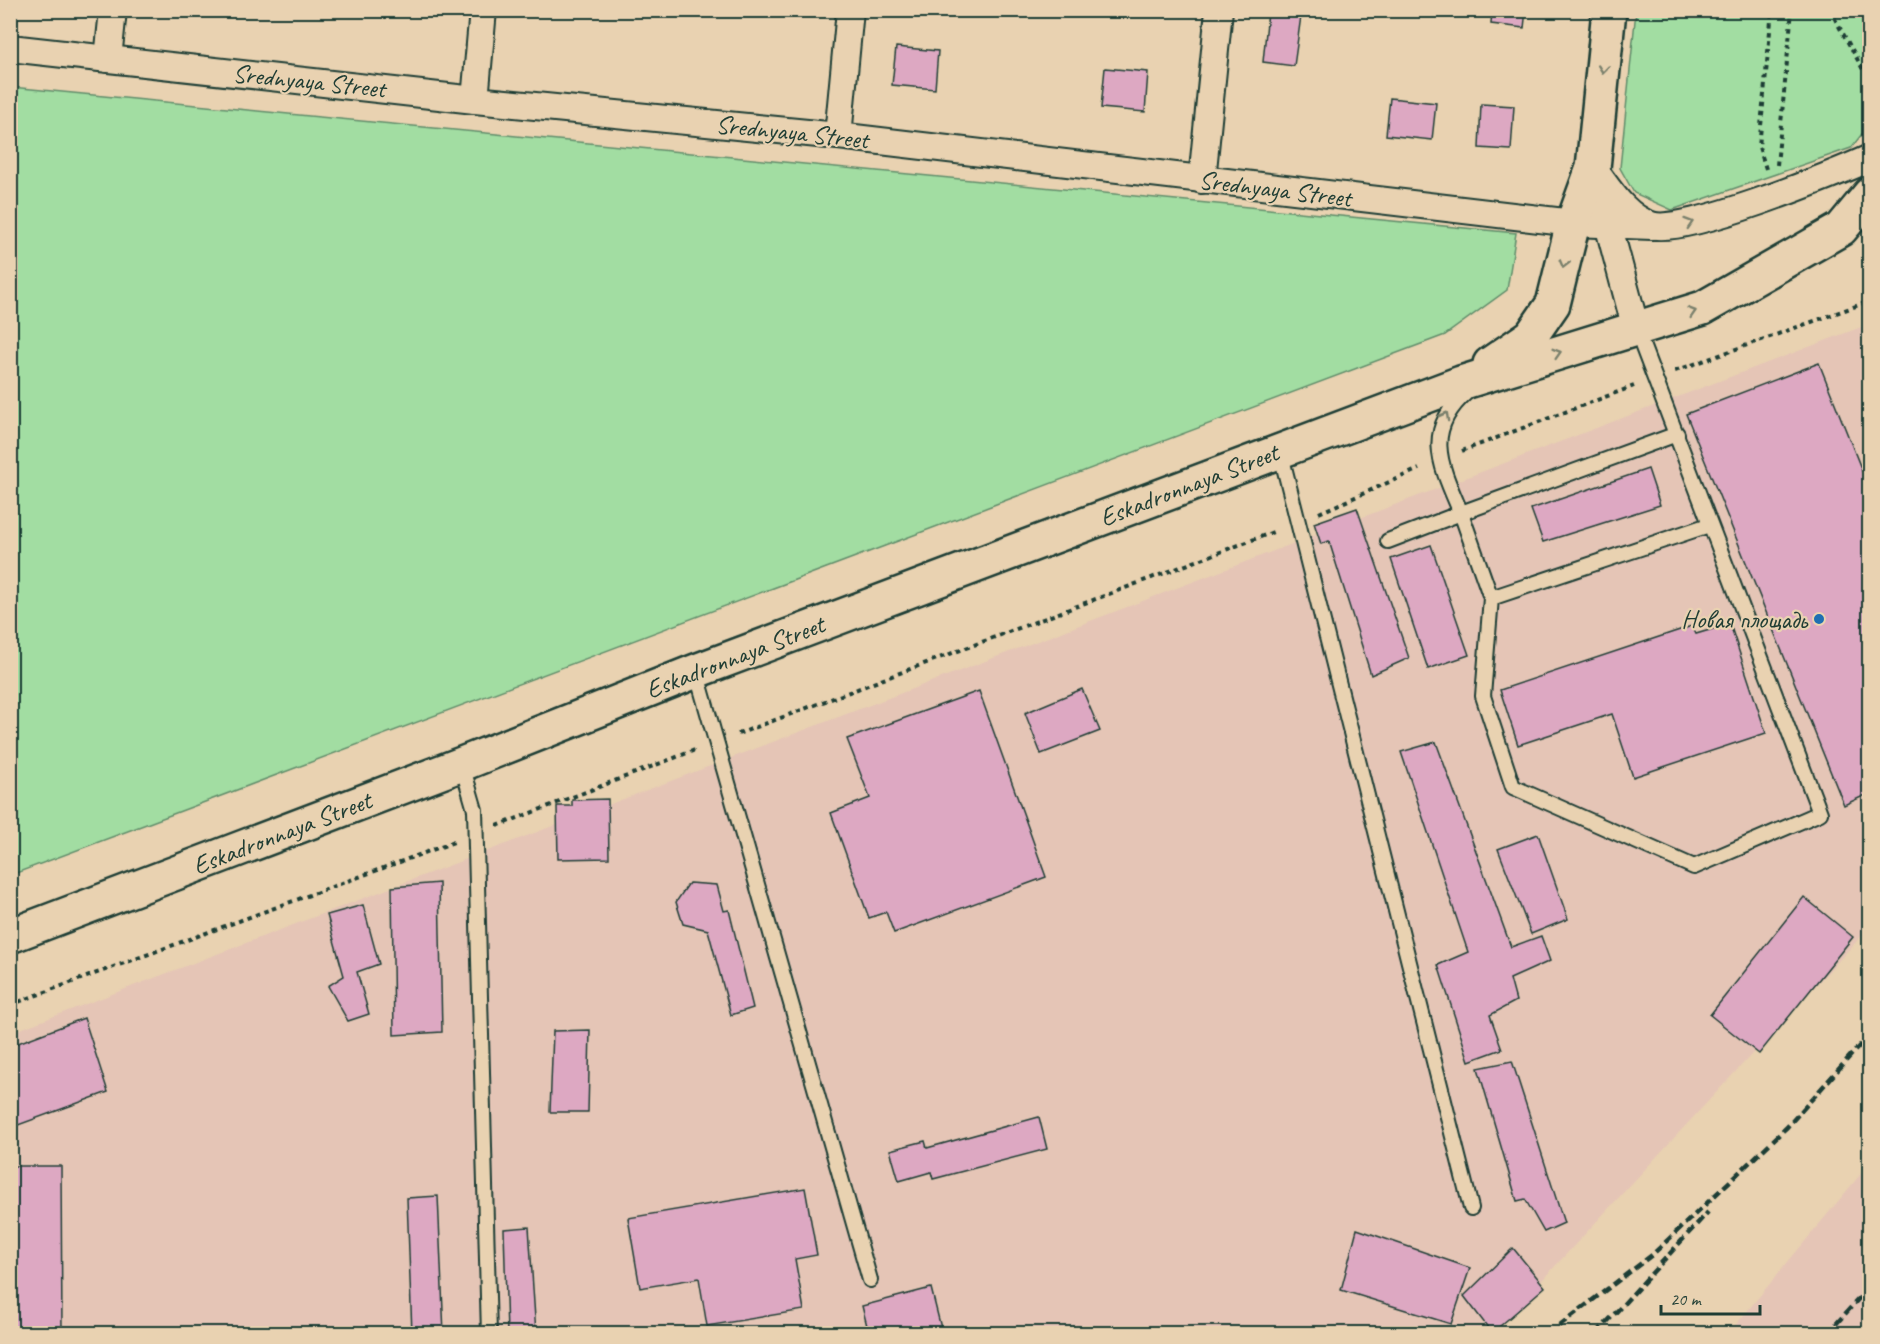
<svg xmlns="http://www.w3.org/2000/svg" width="1880" height="1344" font-family="Caveat,sans-serif">
  <style>
    .built { fill: #e5c5b6 }
    .green { fill: #a2dda2; stroke: #608d6b; stroke-width: 1.5 }
    .building { fill: #dda8c2; stroke: #1f3d34; stroke-width: 1.5 }
    .lines { fill: none; stroke-linecap: round; stroke-linejoin: round }
    .service-casing { stroke: #1f3d34; stroke-width: 18 }
    .minor-casing { stroke: #1f3d34; stroke-width: 30 }
    .secondary-casing { stroke: #1f3d34; stroke-width: 38 }
    .path { stroke: #1f3d34; stroke-width: 4; stroke-dasharray: 4.5 4.5; stroke-linecap: butt }
    .service { stroke: #e9d2b1; stroke-width: 14 }
    .minor { stroke: #e9d2b1; stroke-width: 26 }
    .secondary { stroke: #e9d2b1; stroke-width: 33 }
    .rail { stroke: #1f3d34; stroke-width: 4.5; stroke-dasharray: 9 4.5; stroke-linecap: butt }
    .oneway { stroke: #7a806c }
    .poi-dot { fill: #1f6fb2; stroke: #e9d2b1; stroke-width: 2 }
    .labels { text-anchor: middle; dominant-baseline: central; stroke-width: 4.5; stroke-linejoin: round; paint-order: stroke }
    .street-label { font-size: 26px; fill: #1f3d34; stroke: #e9d2b1 }
    .poi-label { font-size: 26px; fill: #1f3d34; stroke: #e9d2b1; text-anchor: end }
  </style>
  <rect width="100%" height="100%" fill="#e9d2b1"/>
  <filter id="ink" filterUnits="userSpaceOnUse"><feTurbulence type="fractalNoise" baseFrequency=".0167" numOctaves="2"/><feDisplacementMap in="SourceGraphic" scale="12" xChannelSelector="R" yChannelSelector="G"/><feConvolveMatrix kernelMatrix="1 2 1 2 8 2 1 2 1" color-interpolation-filters="sRGB"/></filter>
  <g filter="url(#ink)">
    <g class="built">
      <polygon points="1869,324 1869,928 1493,1333 11,1333 10,1033"/>
      <polygon points="1869,1164 1869,1333 1729,1333"/>
    </g>
    <g class="green">
      <polygon points="1636,11 1869,11 1869,125 1851,148 1672,210 1634,193 1620,168"/>
      <polygon points="11,87 1516,233 1507,290 1445,335 11,875"/>
    </g>
    <g class="building">
      <polygon points="1492,10 1526,10 1524,28 1491,24"/>
      <polygon points="1268,12 1301,16 1294,66 1263,62"/>
      <polygon points="896,47 938,51 935,89 892,85"/>
      <polygon points="1105,68 1148,72 1145,112 1101,108"/>
      <polygon points="1390,98 1436,103 1432,140 1386,135"/>
      <polygon points="1481,104 1514,106 1511,150 1479,148"/>
      <polygon points="1819,363 1870,491 1870,793 1844,805 1686,414"/>
      <polygon points="1648,469 1660,505 1543,542 1531,509"/>
      <polygon points="1357,508 1409,658 1371,675 1329,541 1321,544 1314,523"/>
      <polygon points="1431,545 1469,655 1428,669 1391,559"/>
      <polygon points="1730,624 1766,733 1633,777 1612,714 1518,745 1500,690 1692,626 1696,634"/>
      <polygon points="1082,689 1100,731 1041,754 1025,713"/>
      <polygon points="979,691 1046,877 894,933 886,912 869,918 831,813 870,798 847,739"/>
      <polygon points="1436,742 1511,947 1541,936 1550,961 1510,979 1516,1001 1490,1015 1502,1049 1469,1061 1438,965 1468,952 1401,752"/>
      <polygon points="608,799 609,858 558,859 557,806 572,806 572,800"/>
      <polygon points="1538,834 1568,919 1531,934 1498,849"/>
      <polygon points="439,883 442,1032 394,1035 392,887"/>
      <polygon points="689,883 717,885 724,911 729,910 753,1008 731,1015 708,930 683,924 676,902"/>
      <polygon points="1804,897 1853,937 1759,1054 1710,1015"/>
      <polygon points="363,905 379,964 357,972 369,1014 348,1021 328,986 344,976 327,915"/>
      <polygon points="84,1018 108,1092 10,1128 10,1046"/>
      <polygon points="590,1030 588,1112 550,1112 553,1031"/>
      <polygon points="1512,1061 1564,1223 1544,1232 1525,1199 1517,1201 1478,1068"/>
      <polygon points="1039,1117 1047,1149 933,1179 931,1172 899,1181 890,1150 925,1141 927,1148"/>
      <polygon points="10,1166 61,1166 62,1334 10,1334"/>
      <polygon points="805,1188 817,1255 795,1259 804,1310 707,1326 699,1278 640,1288 628,1218"/>
      <polygon points="438,1196 444,1334 412,1334 407,1198"/>
      <polygon points="529,1227 536,1334 507,1334 504,1229"/>
      <polygon points="1357,1229 1470,1268 1451,1324 1341,1290"/>
      <polygon points="1513,1248 1545,1287 1492,1333 1464,1296"/>
      <polygon points="931,1288 942,1332 869,1334 862,1306"/>
    </g>
    <g class="lines">
      <defs>
        <g id="service">
          <polyline points="1636,329 1820,813 1694,867 1513,787 1483,696 1491,598 1709,525"/>
          <path d="M1467,392C1422,431 1441,466 1461,513L1677,434"/>
          <polyline points="1280,451 1471,1208"/>
          <polyline points="1388,541 1461,513 1491,598"/>
          <polyline points="696,671 870,1280"/>
          <polyline points="462,765 475,810 489,1334"/>
        </g>
        <g id="minor">
          <polyline points="10,48 475,100 838,136 1573,223 1652,226"/>
          <polyline points="108,59 113,10"/>
          <polyline points="475,100 483,10"/>
          <polyline points="838,136 850,10"/>
          <path d="M1593,168C1609,189 1624,216 1651,225C1682,236 1835,174 1870,158"/>
          <polyline points="1202,180 1219,10"/>
          <polyline points="1604,209 1636,329"/>
        </g>
        <g id="secondary">
          <polyline points="1490,364 1531,336 1553,304 1573,223 1593,168 1609,10"/>
          <polyline points="10,936 462,764 696,671 1461,383 1703,308 1841,229 1870,194"/>
        </g>
      </defs>
      <use href="#service" class="service-casing"/>
      <use href="#minor" class="minor-casing"/>
      <use href="#secondary" class="secondary-casing"/>
      <g class="path">
        <polyline points="1830,10 1870,82"/>
        <polyline points="1777,165 1792,10"/>
        <polyline points="1766,169 1759,147 1772,10"/>
        <polyline points="1675,371 1870,301"/>
        <polyline points="1462,451 1634,386"/>
        <polyline points="1319,513 1419,469"/>
        <polyline points="738,734 1276,531"/>
        <polyline points="497,826 695,750"/>
        <polyline points="10,1005 454,842"/>
      </g>
      <use href="#service" class="service"/>
      <use href="#minor" class="minor"/>
      <use href="#secondary" class="secondary"/>
      <g class="rail">
        <polyline points="1548,1334 1652,1255 1787,1127 1870,1034"/>
        <polyline points="1596,1334 1708,1212"/>
        <polyline points="1827,1334 1870,1286"/>
      </g>
    </g>
    <defs><path id="oneway-chevron" d="M-2-3.5L2.5 0L-2 3.5" fill="none" stroke-width="1.6" stroke-linecap="round" stroke-linejoin="round" transform="scale(1.5)"/></defs>
    <g class="oneway">
      <use href="#oneway-chevron" transform="translate(1603 69) rotate(96)"/>
      <use href="#oneway-chevron" transform="translate(1689 223) rotate(-18)"/>
      <use href="#oneway-chevron" transform="translate(1564 264) rotate(104)"/>
      <use href="#oneway-chevron" transform="translate(1692 312) rotate(-17)"/>
      <use href="#oneway-chevron" transform="translate(1557 353) rotate(-17)"/>
      <use href="#oneway-chevron" transform="translate(1445 416) rotate(-61)"/>
    </g>
  </g>
  <circle class="poi-dot" cx="1819" cy="619" r="6"/>
  <g class="labels">
    <g class="street-label">
      <text transform="translate(309 81) rotate(6)">Srednyaya Street</text>
      <text transform="translate(792 132) rotate(6)">Srednyaya Street</text>
      <text transform="translate(1275 189) rotate(7)">Srednyaya Street</text>
      <text transform="translate(1189 485) rotate(-21)">Eskadronnaya Street</text>
      <text transform="translate(735 657) rotate(-21)">Eskadronnaya Street</text>
      <text transform="translate(282 833) rotate(-21)">Eskadronnaya Street</text>
    </g>
    <g class="poi-label">
      <text x="1807" y="619">Новая площадь</text>
    </g>
  </g>
  <rect width="1880" height="1344" fill="none" stroke="#e9d2b1" stroke-width="36"/>
  <rect x="18" y="18" width="1844" height="1308" fill="none" stroke="#1f3d34" stroke-width="2" filter="url(#ink)"/>
  <path d="M1661 1305v9h99v-9" fill="none" stroke="#1f3d34" stroke-width="3"/>
  <text x="1670" y="1305" font-size="18" fill="#1f3d34" stroke="#e9d2b1" stroke-width="4.5" paint-order="stroke">20 m</text>
</svg>
